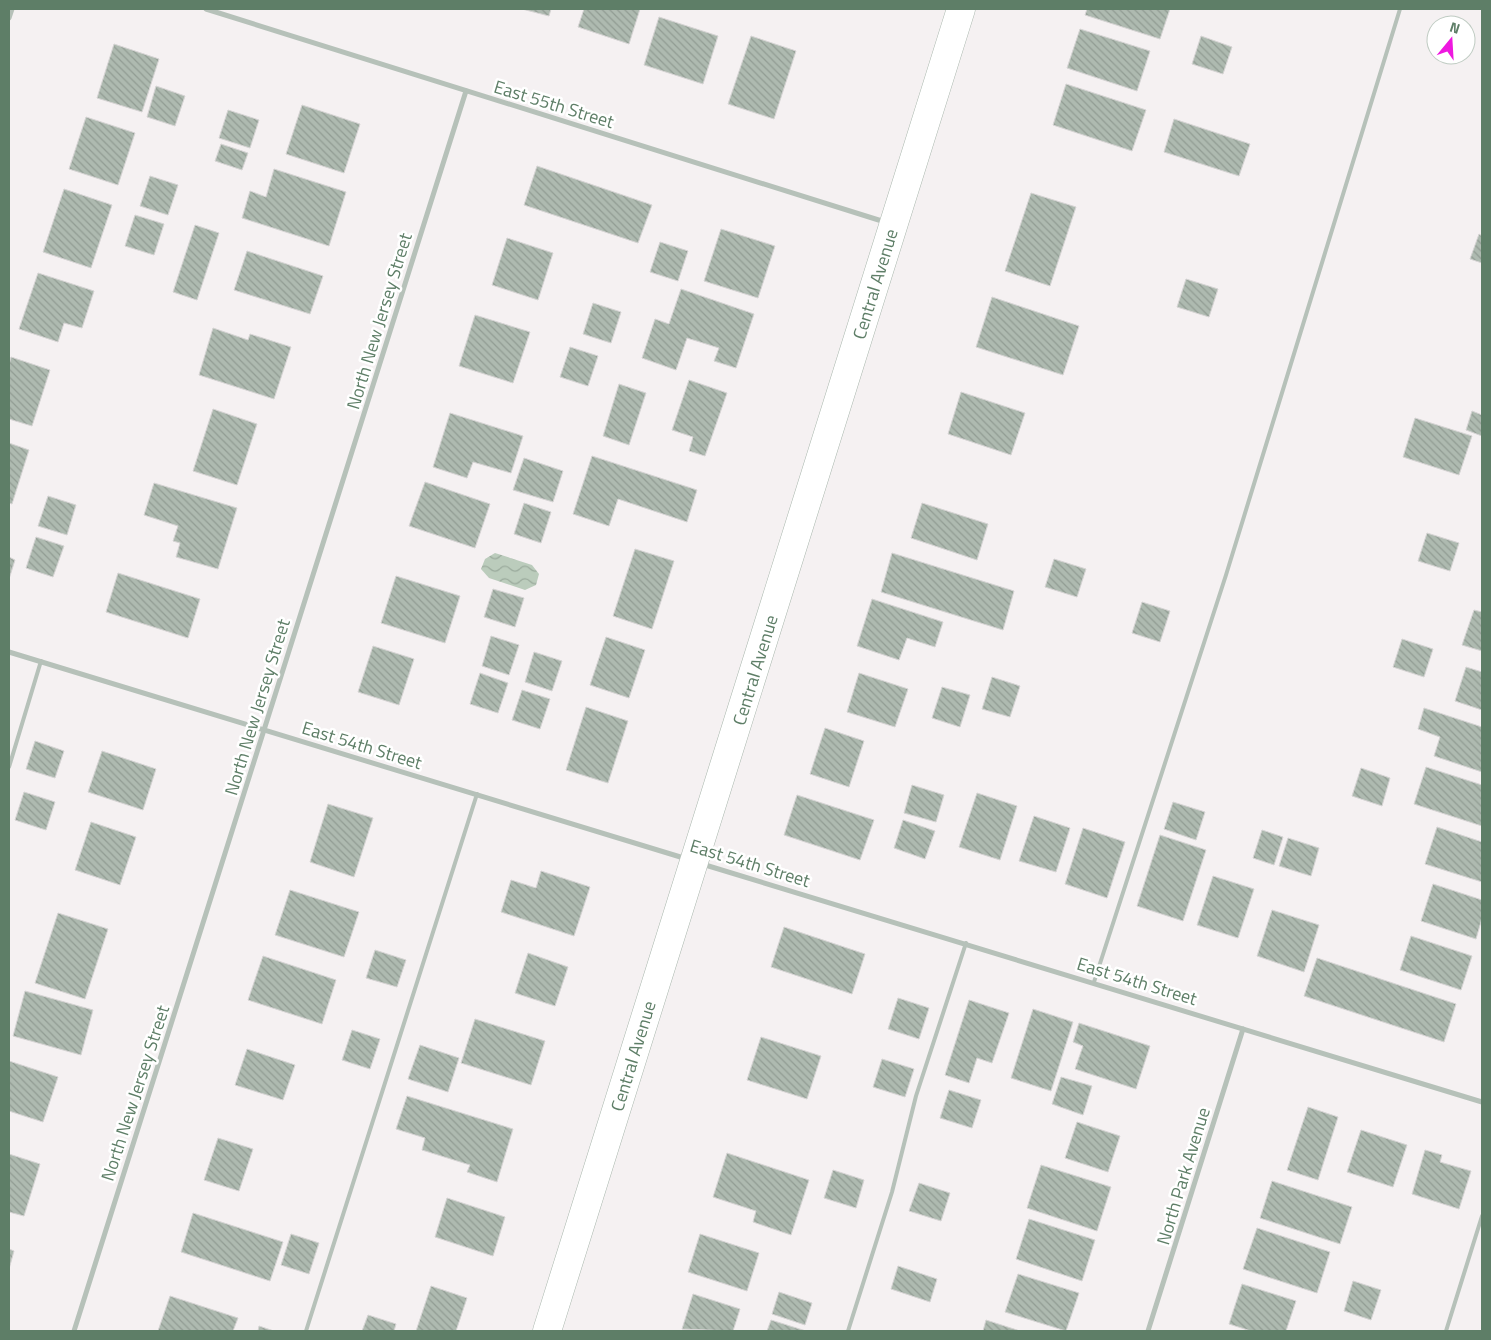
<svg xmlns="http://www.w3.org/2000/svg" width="1491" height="1340" font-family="'Titillium Web',sans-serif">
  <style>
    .water { fill: url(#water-waves) }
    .building { fill: url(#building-back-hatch); stroke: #d6d4d4 }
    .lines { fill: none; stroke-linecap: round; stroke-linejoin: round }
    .secondary-casing { stroke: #a8b6ac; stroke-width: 29 }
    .lane { stroke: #b6c1b9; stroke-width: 4 }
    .street { stroke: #b6c1b9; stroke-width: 5 }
    .secondary { stroke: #fff; stroke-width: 28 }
    .labels { text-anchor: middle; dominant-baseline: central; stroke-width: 5; stroke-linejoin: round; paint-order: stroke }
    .street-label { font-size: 18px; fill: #5e7e67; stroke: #fff }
  </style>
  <defs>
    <pattern id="water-waves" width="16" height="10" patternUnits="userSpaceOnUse" patternTransform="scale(1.25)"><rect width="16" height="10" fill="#bbccbc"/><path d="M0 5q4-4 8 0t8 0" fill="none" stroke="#9bab9d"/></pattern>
    <pattern id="building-back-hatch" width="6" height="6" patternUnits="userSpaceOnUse" patternTransform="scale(1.25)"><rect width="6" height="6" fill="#aebab0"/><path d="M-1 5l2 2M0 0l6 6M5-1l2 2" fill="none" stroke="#919c93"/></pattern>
  </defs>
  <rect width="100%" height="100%" fill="#f5f1f2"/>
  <polygon class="water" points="495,553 532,565 539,574 536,585 525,590 489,578 481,569 485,559"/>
  <g class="building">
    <polygon points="522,9 551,9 549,16"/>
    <polygon points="584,9 640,9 629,44 578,27"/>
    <polygon points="1087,9 1170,9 1160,39 1085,15"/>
    <polygon points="659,17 718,36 703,84 644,65"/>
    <polygon points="1080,29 1150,51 1137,91 1067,68"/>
    <polygon points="751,36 796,51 774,119 728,104"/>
    <polygon points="1201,36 1232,47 1223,74 1192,64"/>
    <polygon points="114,44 159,59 142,112 97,98"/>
    <polygon points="1066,84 1146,110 1132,151 1053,125"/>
    <polygon points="156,86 185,96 175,126 147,117"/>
    <polygon points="302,105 360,124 344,173 286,154"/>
    <polygon points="228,110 259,120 250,148 219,138"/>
    <polygon points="86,117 135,133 118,185 69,169"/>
    <polygon points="1174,119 1250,144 1239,176 1164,152"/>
    <polygon points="221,144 248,153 242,170 215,161"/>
    <polygon points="537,166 652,205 638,243 524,205"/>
    <polygon points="274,169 346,192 329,246 242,218 250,191 266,197"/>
    <polygon points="150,176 178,185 168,215 140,206"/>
    <polygon points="64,189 112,205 91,268 43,252"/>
    <polygon points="1031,193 1076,207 1050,286 1005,271"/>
    <polygon points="135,215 164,224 154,255 125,246"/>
    <polygon points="195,225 219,233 197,300 173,292"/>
    <polygon points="721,229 775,246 758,298 704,281"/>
    <polygon points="1479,234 1482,236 1482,263 1470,259"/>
    <polygon points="507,238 553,253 538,300 492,285"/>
    <polygon points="660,242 688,251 678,281 650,272"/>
    <polygon points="247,251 323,276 310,314 234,290"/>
    <polygon points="38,273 94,291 82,328 64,323 58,342 19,329"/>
    <polygon points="1186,279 1218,289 1209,317 1177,307"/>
    <polygon points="681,289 754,314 736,368 714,361 719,348 687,338 676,370 642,358 655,319 669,324"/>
    <polygon points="992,297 1079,326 1063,375 976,347"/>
    <polygon points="593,303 621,312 611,343 583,334"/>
    <polygon points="475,315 530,332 513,383 459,366"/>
    <polygon points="213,328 248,340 250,334 291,347 274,399 199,375"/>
    <polygon points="570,347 598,356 588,386 560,377"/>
    <polygon points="11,357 50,370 32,426 9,419 9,365"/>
    <polygon points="689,380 727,393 705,456 689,451 693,437 672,430"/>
    <polygon points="619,384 646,393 629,445 603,436"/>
    <polygon points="961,392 1025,413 1011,455 948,434"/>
    <polygon points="213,409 257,424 237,485 193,471"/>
    <polygon points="1472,411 1482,415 1482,436 1466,430"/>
    <polygon points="450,413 523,436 511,473 473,462 467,478 433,467"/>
    <polygon points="1415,418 1472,436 1459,475 1403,457"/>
    <polygon points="9,443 29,450 12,504 9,503"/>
    <polygon points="592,456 697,490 687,522 618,499 609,526 573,514"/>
    <polygon points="524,458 563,471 553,502 513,490"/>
    <polygon points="425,482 490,504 475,548 409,526"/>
    <polygon points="154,483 237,508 218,569 176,557 180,543 173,541 178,526 144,515"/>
    <polygon points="48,496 76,505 67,535 38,526"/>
    <polygon points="524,503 551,512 541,543 514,534"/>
    <polygon points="922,503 988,524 977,560 911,538"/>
    <polygon points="1427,533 1459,543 1450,571 1418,561"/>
    <polygon points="36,537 64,546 53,577 26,568"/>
    <polygon points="635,549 674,561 652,629 613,616"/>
    <polygon points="892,553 1014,591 1003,630 881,592"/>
    <polygon points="9,557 15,560 9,579"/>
    <polygon points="1054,559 1086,569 1077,597 1045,587"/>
    <polygon points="118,573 200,599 188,638 106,612"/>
    <polygon points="396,576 460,596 445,643 381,623"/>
    <polygon points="493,589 524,598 515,627 484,617"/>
    <polygon points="872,599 943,622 935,647 907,638 899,660 857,646"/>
    <polygon points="1142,602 1170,611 1160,642 1132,633"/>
    <polygon points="1474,610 1482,612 1482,651 1462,645"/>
    <polygon points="491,636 519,645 509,675 482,666"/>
    <polygon points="606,637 645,650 629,698 590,685"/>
    <polygon points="1402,639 1433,649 1424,677 1393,667"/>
    <polygon points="373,646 414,659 399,705 358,692"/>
    <polygon points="534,652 562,661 552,691 525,682"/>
    <polygon points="1466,667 1482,672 1482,710 1455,701"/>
    <polygon points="480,673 508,683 498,713 470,704"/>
    <polygon points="859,673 908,689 895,727 847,712"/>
    <polygon points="992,677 1020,686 1010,717 982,709"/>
    <polygon points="942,687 970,695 960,727 932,718"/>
    <polygon points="522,690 550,699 540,729 512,720"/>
    <polygon points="586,707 628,721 608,783 566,770"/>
    <polygon points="1424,708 1482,727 1482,772 1434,756 1440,737 1418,729"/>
    <polygon points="825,728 864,741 849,787 810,774"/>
    <polygon points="35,741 64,751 55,778 26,769"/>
    <polygon points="102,751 156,769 143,810 88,792"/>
    <polygon points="1426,767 1482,785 1482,826 1414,804"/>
    <polygon points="1361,768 1390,778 1382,806 1352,796"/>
    <polygon points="912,785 944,795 936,822 904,813"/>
    <polygon points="24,792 55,802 46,830 15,820"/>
    <polygon points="977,793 1017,806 1000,860 959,847"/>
    <polygon points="797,795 874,820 860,860 784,835"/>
    <polygon points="1173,802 1205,812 1196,840 1164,829"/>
    <polygon points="328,804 373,818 354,877 310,862"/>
    <polygon points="1034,816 1070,828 1056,872 1019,861"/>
    <polygon points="903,820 935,831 925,859 894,848"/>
    <polygon points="91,822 136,837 120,885 75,870"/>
    <polygon points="1437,827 1482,842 1482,882 1425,864"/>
    <polygon points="1083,828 1125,842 1107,898 1065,884"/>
    <polygon points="1262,830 1283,837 1274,865 1253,858"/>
    <polygon points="1160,835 1206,850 1183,921 1137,906"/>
    <polygon points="1288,838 1319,848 1311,876 1279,866"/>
    <polygon points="541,871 590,887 574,936 501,912 511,880 536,888"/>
    <polygon points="1213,876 1254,889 1238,938 1197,925"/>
    <polygon points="1433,884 1482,900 1482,918 1476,939 1421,921"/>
    <polygon points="290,890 359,912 344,957 275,935"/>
    <polygon points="1272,910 1319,925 1304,972 1257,956"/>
    <polygon points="58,913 108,929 85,999 35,983"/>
    <polygon points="784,927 865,954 852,994 771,967"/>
    <polygon points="1411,936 1472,956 1461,990 1400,970"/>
    <polygon points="375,950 406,960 397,987 366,978"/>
    <polygon points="528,953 568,967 555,1006 515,993"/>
    <polygon points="263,956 336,980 322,1024 248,1000"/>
    <polygon points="1317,958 1456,1004 1444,1042 1304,996"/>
    <polygon points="25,991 93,1010 81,1055 13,1036"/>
    <polygon points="898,998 929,1008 919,1039 888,1029"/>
    <polygon points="969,1000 1009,1013 992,1063 977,1058 969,1083 945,1075"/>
    <polygon points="1033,1009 1073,1022 1051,1091 1011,1078"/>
    <polygon points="475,1019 545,1041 531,1085 461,1063"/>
    <polygon points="1079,1023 1150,1046 1136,1089 1075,1069 1083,1046 1073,1042"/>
    <polygon points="352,1030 380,1039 370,1069 342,1060"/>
    <polygon points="761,1037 821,1056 807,1099 747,1080"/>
    <polygon points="420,1045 459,1058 448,1092 408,1079"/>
    <polygon points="247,1049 295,1065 283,1100 235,1085"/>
    <polygon points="882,1059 914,1069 905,1097 873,1087"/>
    <polygon points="9,1061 58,1077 43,1122 9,1111"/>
    <polygon points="1061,1077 1092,1086 1083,1115 1052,1104"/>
    <polygon points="949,1090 981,1100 972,1128 940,1118"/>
    <polygon points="407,1096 513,1129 497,1182 467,1172 470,1165 422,1150 425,1138 396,1129"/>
    <polygon points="1308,1107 1338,1117 1318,1180 1287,1170"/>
    <polygon points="1077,1122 1120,1136 1108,1172 1065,1158"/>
    <polygon points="1361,1130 1407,1145 1393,1187 1347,1172"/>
    <polygon points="218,1138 253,1149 239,1191 204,1180"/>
    <polygon points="1425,1150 1442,1155 1440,1162 1471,1171 1459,1209 1412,1194"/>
    <polygon points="727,1153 809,1180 791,1235 753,1222 756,1211 713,1197"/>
    <polygon points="9,1154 40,1164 24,1216 9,1212"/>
    <polygon points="1041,1165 1111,1187 1097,1231 1027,1208"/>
    <polygon points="833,1170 864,1180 856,1208 824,1198"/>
    <polygon points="1272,1181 1352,1207 1340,1244 1260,1218"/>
    <polygon points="919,1183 950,1193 941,1221 909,1211"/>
    <polygon points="447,1198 505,1217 493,1256 435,1237"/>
    <polygon points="193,1213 283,1242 270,1281 181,1252"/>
    <polygon points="1029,1219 1095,1240 1082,1281 1016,1259"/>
    <polygon points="1257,1228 1330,1252 1317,1293 1243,1269"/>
    <polygon points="291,1234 319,1243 309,1274 281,1265"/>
    <polygon points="700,1234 759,1253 747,1291 688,1272"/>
    <polygon points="9,1249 14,1251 9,1269"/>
    <polygon points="898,1266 937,1279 930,1302 891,1289"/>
    <polygon points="1018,1274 1079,1293 1066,1331 1005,1312"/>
    <polygon points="1353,1281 1381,1290 1371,1320 1344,1311"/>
    <polygon points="1242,1284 1296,1301 1286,1331 1251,1331 1229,1324"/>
    <polygon points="431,1286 467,1298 456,1331 416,1331"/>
    <polygon points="779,1292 812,1303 805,1325 772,1314"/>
    <polygon points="693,1294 740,1309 733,1331 682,1329"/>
    <polygon points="170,1296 238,1318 233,1331 158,1331"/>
    <polygon points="368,1315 396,1324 394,1331 362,1331"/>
    <polygon points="771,1320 806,1331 767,1331"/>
    <polygon points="986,1320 1020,1331 983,1331"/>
    <polygon points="259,1326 274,1331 258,1331"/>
  </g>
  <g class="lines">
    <defs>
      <polyline id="secondary" points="547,1331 961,9"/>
    </defs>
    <use href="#secondary" class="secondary-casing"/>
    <g class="lane">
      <polyline points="9,767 41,661"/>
      <polyline points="1094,982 1226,575 1400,9"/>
      <polyline points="306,1331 477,794"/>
      <polyline points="848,1331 892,1192 916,1096 966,943"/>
      <polyline points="1446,1331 1482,1216"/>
    </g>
    <g class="street">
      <polyline points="206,9 885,222"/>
      <polyline points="9,18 12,9"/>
      <polyline points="9,652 687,859"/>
      <polyline points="702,864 1482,1102"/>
      <polyline points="74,1331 466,91"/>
      <polyline points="1148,1331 1243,1029"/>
    </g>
    <use href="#secondary" class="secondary"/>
  </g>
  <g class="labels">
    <g class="street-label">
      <text transform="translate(554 104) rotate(17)">East 55th Street</text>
      <text transform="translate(875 284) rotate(-73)">Central Avenue</text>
      <text transform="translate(379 321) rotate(-73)">North New Jersey Street</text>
      <text transform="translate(755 670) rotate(-73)">Central Avenue</text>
      <text transform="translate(257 707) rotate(-73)">North New Jersey Street</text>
      <text transform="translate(362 745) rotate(17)">East 54th Street</text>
      <text transform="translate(750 863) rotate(17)">East 54th Street</text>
      <text transform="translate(1137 981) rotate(17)">East 54th Street</text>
      <text transform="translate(633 1056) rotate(-73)">Central Avenue</text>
      <text transform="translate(135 1093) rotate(-72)">North New Jersey Street</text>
      <text transform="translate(1183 1176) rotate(-73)">North Park Avenue</text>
    </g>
  </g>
  <rect width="1491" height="1340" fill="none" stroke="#5e7e67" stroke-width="20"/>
  <g transform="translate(1451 40) rotate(18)"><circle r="24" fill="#ffffff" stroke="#bfcbc2"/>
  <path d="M0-4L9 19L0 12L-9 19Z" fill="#ee18df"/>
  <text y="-8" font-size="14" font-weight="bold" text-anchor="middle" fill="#5e7e67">N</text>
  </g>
</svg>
